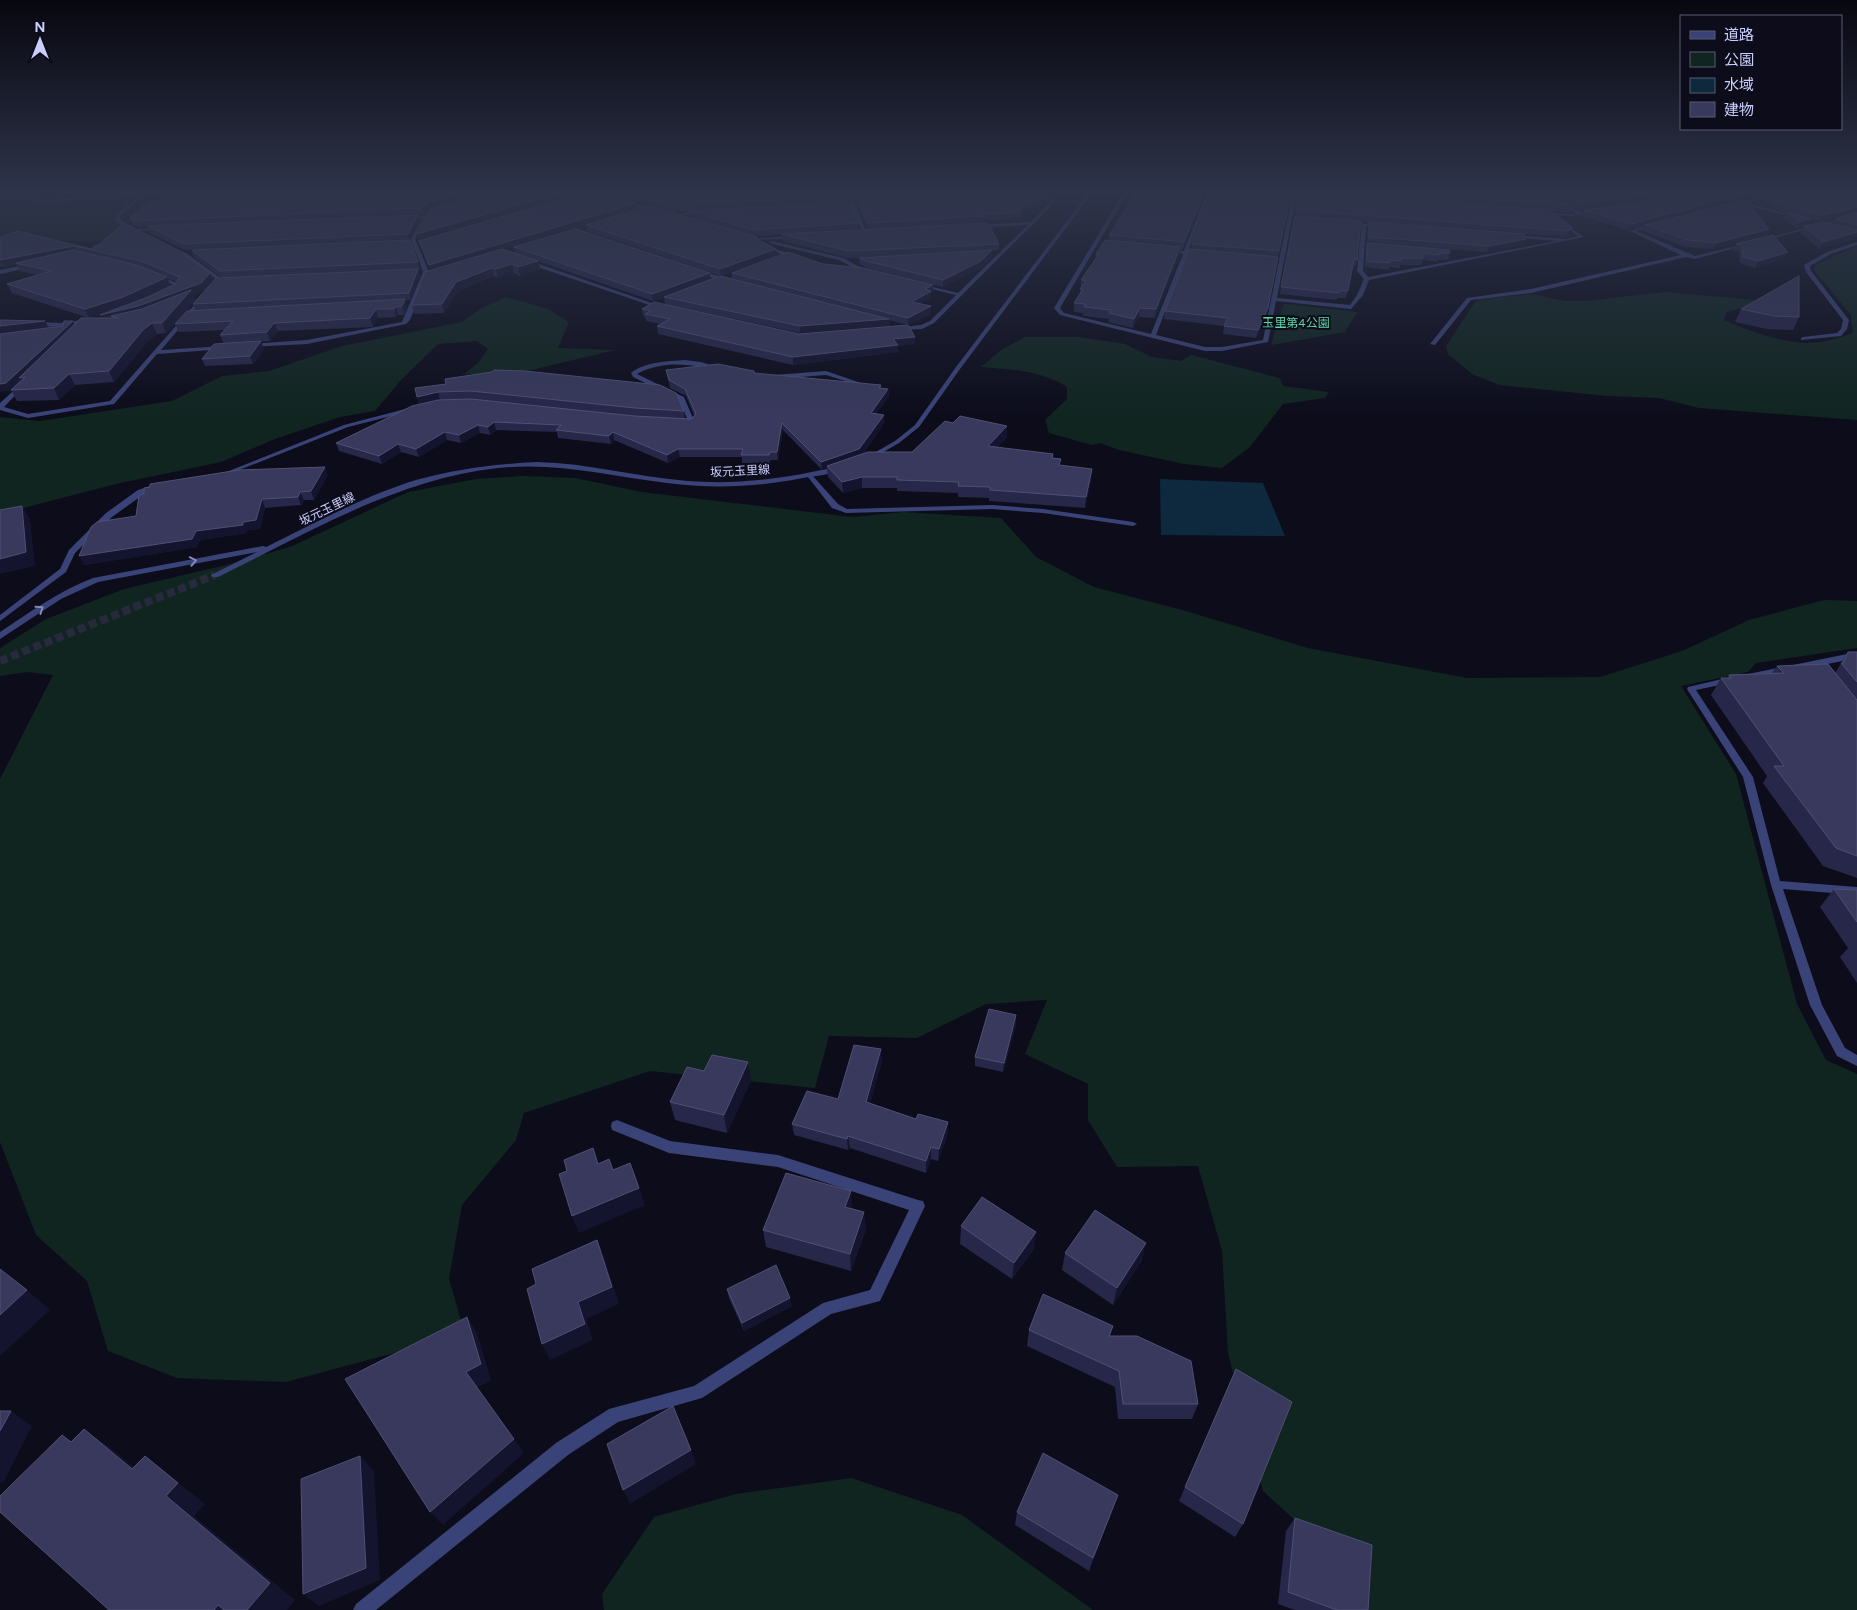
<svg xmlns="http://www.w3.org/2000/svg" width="1857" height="1610" font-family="Figtree,'Noto Sans JP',sans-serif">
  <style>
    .green { fill: #102520 }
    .water { fill: #0e293d }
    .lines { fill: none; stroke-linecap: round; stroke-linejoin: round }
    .tertiary-tunnel { stroke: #28293d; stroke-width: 8; stroke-dasharray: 8 4; stroke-linecap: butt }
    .minor { fill: #3a4377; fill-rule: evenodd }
    .tertiary { fill: #3a4377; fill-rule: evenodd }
    .wall { fill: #262749; fill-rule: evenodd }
    .shaded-wall { fill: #14142e }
    .building { fill: #38395c; stroke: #4f5075 }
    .oneway { stroke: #8288ba }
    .labels { text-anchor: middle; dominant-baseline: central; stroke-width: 4; stroke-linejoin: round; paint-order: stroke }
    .far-park-label { font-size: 12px; fill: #5cd5a0; stroke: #0c0c1b }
    .far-street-label { font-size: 12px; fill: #cacefc; stroke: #0c0c1b }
  </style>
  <rect width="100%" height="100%" fill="#0c0c1b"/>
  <g class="green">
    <polygon points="0,196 43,200 126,199 135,204 115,233 101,241 75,241 0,236"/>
    <path d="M1857,246V420L1699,408L1659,398L1607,396L1499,385L1472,374L1448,354L1446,346L1475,302L1481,299L1532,294L1565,301H1587L1665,292L1765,301L1780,309L1743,307L1726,313L1724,320C1749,331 1779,342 1807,343C1823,343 1838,338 1853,333L1851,315L1814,270L1815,265Z"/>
    <polygon points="506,297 548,309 569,322 558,348 615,350 515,374 464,374 478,363 488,349 477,341 438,344 401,380 375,411 340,417 275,439 221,462 116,484 0,514 0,417 40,421 172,401 222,376 269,371 342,346 462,322 480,309"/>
    <polygon points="1286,304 1357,312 1345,332 1271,345 1283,305"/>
    <path d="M1025,337H1078L1125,344L1152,357L1181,361L1191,355L1280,378L1283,386L1329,392L1325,398L1283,404L1250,447L1222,468L1184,464L1119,450L1100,443L1092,445L1049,433L1045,420L1067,399V387C1039,370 1013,370 981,367L1001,350Z"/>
    <polygon points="522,476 575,478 642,492 852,517 904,512 1001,518 1036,557 1094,587 1186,611 1308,648 1467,678 1600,677 1682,651 1749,620 1824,600 1857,601 1857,648 1756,663 1748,672 1681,686 1736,774 1797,1004 1826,1060 1857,1074 1857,1610 1360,1610 1354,1574 1263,1491 1228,1353 1222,1251 1198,1166 1117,1167 1088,1120 1088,1084 1025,1054 1047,1000 986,1004 917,1038 829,1036 815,1088 650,1071 524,1113 516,1140 462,1205 449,1279 465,1334 286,1382 177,1378 108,1351 87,1281 36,1235 0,1142 0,779 53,675 27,672 0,676 0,648 46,619 124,589 226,565 290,547 408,492 476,479"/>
    <polygon points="851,1478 962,1515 1093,1610 604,1610 602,1594 654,1517 736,1494"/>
  </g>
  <polygon class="water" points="1160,479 1263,483 1285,536 1161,535"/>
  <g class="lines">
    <polyline class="tertiary-tunnel" points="0,661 215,575"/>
    <g class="minor">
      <polygon points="144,192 148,192 120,216 119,219 136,229 162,228 164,230 135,231 115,221 116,215 139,196 58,201 39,201 0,196 0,194 39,199 58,199"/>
      <polygon points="607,192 611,192 623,199 657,211 653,212 619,201"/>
      <polygon points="846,192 850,192 855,204 872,203 874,204 856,206 867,234 863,233 852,207 839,207 837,206 851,204"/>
      <polygon points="1124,192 1128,192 1060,308 1064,313 1151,334 1183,254 1166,251 1168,250 1184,251 1207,192 1211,192 1188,251 1203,254 1201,255 1187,254 1156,335 1205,347 1222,347 1263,340 1293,192 1297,192 1277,298 1350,305 1357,295 1364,279 1357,271 1362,226 1347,224 1349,222 1384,226 1382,227 1366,226 1363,271 1368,277 1556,241 1511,237 1513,235 1566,239 1578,236 1560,224 1562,222 1584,237 1369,280 1363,295 1351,309 1276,301 1268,342 1222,351 1205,351 1060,315 1054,308"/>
      <polygon points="1374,192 1378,192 1379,202 1375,201"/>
      <polygon points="1393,192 1397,192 1393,202 1391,203 1389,202"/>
      <polygon points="1535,192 1540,192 1584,214 1580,215"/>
      <polygon points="1781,192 1787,192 1747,203 1800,217 1800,219 1742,204 1734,206 1732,205"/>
      <polygon points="1026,197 1085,202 1083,203 1056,201 934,323 922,329 895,330 895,328 921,325 930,321 956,295 920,286 920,284 958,293 1028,225 976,227 974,225 1031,222 1051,201 1024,199"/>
      <polygon points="702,212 704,214 668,216 666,215"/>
      <polygon points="1857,214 1857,216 1762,241 1760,240"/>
      <polygon points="429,216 427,218 406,219 404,218"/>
      <polygon points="1657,223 1659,225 1636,231 1695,256 1748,243 1750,244 1695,259 1686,257 1531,293 1471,300 1435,345 1430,344 1467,298 1531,289 1681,255 1630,231"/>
      <polygon points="420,224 424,225 415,239 429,272 410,320 406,324 307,344 248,347 247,346 250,344 307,340 402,322 423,272 411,239"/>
      <polygon points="795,236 797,238 753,240 751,239"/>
      <polygon points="771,241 843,258 867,271 862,272 839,260 769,243"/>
      <polygon points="1857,242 1857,245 1831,254 1810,266 1811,271 1849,320 1847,329 1841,336 1801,340 1801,338 1803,337 1837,333 1841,329 1843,320 1806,272 1804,265 1827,252"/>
      <polygon points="765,245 798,257 798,258 794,259 763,247"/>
      <polygon points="170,247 186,253 222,279 215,287 211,287 216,279 182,255 170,249"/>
      <polygon points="526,261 530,261 666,308 661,309 526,263"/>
      <polygon points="30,264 32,267 0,274 0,270"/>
      <polygon points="698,270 732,280 733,281 730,283 696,273"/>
      <polygon points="154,275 158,275 181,285 174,291 170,291 170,289 174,285 154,277"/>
      <polygon points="203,295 206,297 205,298 161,350 223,346 226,348 225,349 157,354 114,404 28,418 0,410 0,403 21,384 23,385 23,387 4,407 28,414 110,401"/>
      <polygon points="89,319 91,320 91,322 61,327 36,326 33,324 36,322 61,323"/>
      <path d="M685,360L701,362L720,368L717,370C691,364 662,360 637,374L684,397L695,423C692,426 684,426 681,423L688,421L679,399L633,377L631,373C644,362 668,361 685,360Z"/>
      <polygon points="826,371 861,383 858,385 826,375 774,379 771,377 774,375"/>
      <polygon points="409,408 412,410 411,411 348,427 229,474 224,473 344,425"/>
      <polygon points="808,475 812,475 838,504 847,509 992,505 1043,509 1133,522 1137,524 1133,526 1043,513 992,509 846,513 832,508 808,477"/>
      <polygon points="153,485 160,487 144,494 112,517 75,553 66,572 0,621 0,615 60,569 69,550 106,513 138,490"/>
      <polygon points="1857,652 1857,658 1748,680 1744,677 1748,674"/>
      <polygon points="1731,677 1734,678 1735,680 1734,682 1696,690 1753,777 1780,881 1857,887 1857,895 1783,889 1822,1005 1845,1048 1857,1055 1857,1066 1837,1056 1810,1005 1771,885 1743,777 1687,689 1688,687"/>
      <polygon points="617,1120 670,1141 778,1155 918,1200 923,1201 925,1206 880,1301 831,1314 702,1398 618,1422 568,1455 376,1610 353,1610 356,1604 556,1443 609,1409 694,1386 823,1303 870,1290 909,1210 778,1167 669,1153 612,1130 611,1126 612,1122"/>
    </g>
    <g class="tertiary">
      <polygon points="576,192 635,192 633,193 578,193"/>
      <polygon points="1089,192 1093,192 960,369 919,427 899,443 871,459 867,459 867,457 895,441 915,425 956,367"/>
      <polygon points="1254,192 1269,192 1314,196 1312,197"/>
      <polygon points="1596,211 1598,213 1571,216 1541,214 1543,213 1571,214"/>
      <path d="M537,462C588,463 637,477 688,481C739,485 790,478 839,466L842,468C832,475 815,476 803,478C758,487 712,489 667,483C608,476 559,462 498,468C397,479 308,533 218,577H212L211,575L257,552L98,582L61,599L0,639V632C30,612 59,591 93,578L263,546L266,547C315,523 364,496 416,480C456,469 496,464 537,462Z"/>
    </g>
  </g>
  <g class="wall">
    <polygon points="43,192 114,192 44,195"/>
    <path d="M160,192H577V194L617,197L638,209L669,212L620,195L619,192H846L848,196V202L859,223V229L755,236L777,255L721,276L587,231L586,225L525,243L710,273V280L732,279V273L823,264L933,285V292L931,293V298L920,304L931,306V314L908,325L915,337V344L898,346V352L793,365L658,334L657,326L661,324L646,321L645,317L643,316L642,309L799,334L908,325L889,320L800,333L665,304L664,297L690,288L653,301L538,261L540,269L520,276L514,273L498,278L494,276L458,291L444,313L414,314L412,305L430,270L419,241L453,231L418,241L415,232L460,200L430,208L424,214L332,218L418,215L420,221L409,240L185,250L150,233L148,227H137L132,224L129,218L159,201L157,195ZM688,211L689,217L670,212ZM514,247L515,253L504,249Z"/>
    <polygon points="852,192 1072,192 1070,195 1033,192 1033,196 1041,201 1041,207 1021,208 1021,217 1014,217 1014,219 984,220 984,223 868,229 859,208 859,202 856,202"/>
    <polygon points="1132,192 1205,192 1183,249 1180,249 1179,256 1155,318 1139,317 1133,328 1108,322 1109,319 1083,316 1083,313 1074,312 1074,303 1080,295 1081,280 1095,260 1096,254 1108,241 1109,235 1130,203 1129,203 1130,196"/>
    <polygon points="1291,192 1266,316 1256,338 1223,334 1224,326 1164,319 1165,311 1191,249 1192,244"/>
    <polygon points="1298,192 1374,192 1373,197 1380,197 1378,192 1391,192 1389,198 1396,198 1398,192 1751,192 1743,200 1769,229 1766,236 1713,249 1685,247 1643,231 1645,226 1628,230 1582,216 1584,210 1581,211 1572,206 1570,212 1550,211 1573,229 1571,236 1566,237 1524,234 1526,239 1523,245 1487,252 1367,243 1368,228 1369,222 1361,221 1357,260 1356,266 1352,266 1346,298 1337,298 1337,300 1280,294 1295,216 1299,192"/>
    <polygon points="1753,192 1857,192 1857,238 1819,249 1801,233 1804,226 1832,224 1835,219 1851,214 1820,221 1811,219 1808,225 1796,228 1784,218 1787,212 1772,208 1764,200 1766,194 1758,196"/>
    <path d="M18,231L91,249L97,246L213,279L204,290L192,295L195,300L166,333L157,334L148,341L114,382L75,385L59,400L17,401L11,390L20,381L10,391L49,327L74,324L101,318L100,315L105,313L89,318L12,293L7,284L37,275L20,271L17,265L4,267L0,266V237ZM167,278L177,282L175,284L142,299L170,285Z"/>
    <polygon points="782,234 999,244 999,250 992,251 992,257 981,268 943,287 867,268 860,264 859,258 982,251 848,258 783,241"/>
    <polygon points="1773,235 1788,252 1784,259 1755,268 1740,263 1739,251 1733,251 1736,244"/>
    <polygon points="1367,243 1450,253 1448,260 1438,260 1437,262 1423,260 1421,265 1400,265 1400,268 1389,267 1389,270 1365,267 1366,250"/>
    <polygon points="192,250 418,262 420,269 418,269 420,276 411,300 405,300 407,307 405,315 398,315 396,317 378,318 373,327 278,331 270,341 224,344 220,335 225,330 179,332 175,324 196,310 193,304 222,278 194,257"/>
    <polygon points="1741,309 1799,317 1793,330 1767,329 1735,322"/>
    <polygon points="264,349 253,364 205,366 202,359"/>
    <polygon points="666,370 754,373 881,385 881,388 888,389 889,396 876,414 884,423 863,454 912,452 1007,437 997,447 1053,454 1053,458 1060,466 1091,480 1085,508 989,501 989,498 958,497 958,493 897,491 897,488 862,488 843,493 828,477 827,469 822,470 783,430 778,460 770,460 770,463 742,463 742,457 680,457 668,463 614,440 611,444 558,438 557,432 496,430 490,435 480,433 461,443 447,440 419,457 401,452 382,464 339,451 336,443 419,404 417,397 446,384 684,411 685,419 691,419 694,416 686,396 670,388"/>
    <polygon points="328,475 314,500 304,500 301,505 265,508 260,529 247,530 246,533 200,540 197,547 84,565 136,516"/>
    <polygon points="1848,652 1857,652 1857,878 1823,866 1763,783 1767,776 1711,695 1721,678 1727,678 1729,675 1772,673 1777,666 1835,673"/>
    <polygon points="1834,889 1857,890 1857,983 1840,957 1848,948 1820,907"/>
    <polygon points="1016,1015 1016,1025 1003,1072 975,1066 975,1057"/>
    <polygon points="882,1061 870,1103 916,1119 948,1122 948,1134 938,1161 931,1159 926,1173 850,1148 848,1150 794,1135 792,1124 838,1099"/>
    <polygon points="704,1071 751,1080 727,1133 675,1120 670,1102"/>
    <polygon points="852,1208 866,1229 851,1271 766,1247 763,1230"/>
    <polygon points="961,1226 1034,1249 1012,1279 960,1244"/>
    <polygon points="1065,1253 1142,1260 1113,1305 1062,1270"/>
    <polygon points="727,1289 792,1306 744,1331 729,1298"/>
    <polygon points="1113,1326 1110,1336 1198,1404 1192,1419 1118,1419 1115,1387 1027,1346 1029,1330"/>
    <polygon points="1236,1369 1243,1524 1235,1537 1179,1501"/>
    <polygon points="1113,1508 1089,1571 1015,1525 1017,1512"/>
    <polygon points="1295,1518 1368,1610 1295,1610 1278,1604 1286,1531"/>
  </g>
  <g class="shaded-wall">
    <polygon points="466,192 490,192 430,208 424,214 422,208 429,202"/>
    <polygon points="565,192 577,192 577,195 418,241 416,234"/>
    <polygon points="1204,192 1205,192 1183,249 1184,242"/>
    <polygon points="1670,192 1710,192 1581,211 1584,204"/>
    <polygon points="1748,192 1751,192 1743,200 1628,230 1631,224"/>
    <polygon points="1760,192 1780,192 1758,196"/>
    <polygon points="637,203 638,209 431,272 429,265"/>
    <polygon points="1857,207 1857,213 1820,221 1823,215"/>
    <polygon points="418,215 420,221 409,240 408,234"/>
    <polygon points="1811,219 1808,225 1796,228 1799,222"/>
    <polygon points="1573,229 1571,236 1566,237 1568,231"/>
    <polygon points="1769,229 1766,236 1713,249 1716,243"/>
    <polygon points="1857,232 1857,238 1819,249 1823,242"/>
    <polygon points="1526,239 1523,245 1487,252 1489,246"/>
    <polygon points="74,246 77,252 16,263 17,265 4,267 0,261"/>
    <polygon points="1180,247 1179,256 1155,318 1156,309"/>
    <polygon points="776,249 777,255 721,276 720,269"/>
    <polygon points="992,250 992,257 981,268 943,287 943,280"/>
    <polygon points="1788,252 1784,259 1755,268 1758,261"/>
    <polygon points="1278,257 1266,316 1256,338 1258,330"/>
    <polygon points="538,261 540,269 520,276 518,267"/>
    <polygon points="512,264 514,273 498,278 496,269"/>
    <polygon points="492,268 494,276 458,291 444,313 442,304 456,282"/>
    <polygon points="418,269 420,276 411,300 409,293"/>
    <polygon points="210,273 213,279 204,290 192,295 195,300 166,333 162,323 141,313 111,316 113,320 103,322 100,315"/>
    <polygon points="710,273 710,280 653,301 652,294"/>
    <polygon points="167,277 170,285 127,306 89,318 85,309"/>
    <polygon points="933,285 933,292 931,293 931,298 912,309 912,302 925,289"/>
    <polygon points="405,299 407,307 405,315 402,306"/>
    <polygon points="931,306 931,314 908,325 908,318"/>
    <polygon points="396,307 398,315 396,317 394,309"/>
    <polygon points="1140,308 1139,317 1133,328 1134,319"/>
    <polygon points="376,309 378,318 373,327 370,318"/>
    <polygon points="889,319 890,326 800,333 800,326"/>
    <polygon points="45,321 49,328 0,334 0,326"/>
    <polygon points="73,321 76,328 10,391 0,392 0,384"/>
    <polygon points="152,323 157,334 148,341 114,382 109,371 143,330"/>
    <polygon points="274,323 278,331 270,341 267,332"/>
    <polygon points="915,337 915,344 898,346 898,352 793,365 793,357 893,339"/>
    <polygon points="261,341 264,349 253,364 250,356"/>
    <polygon points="69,374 75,385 59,400 54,388"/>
    <polygon points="888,389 889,396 871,421 871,413"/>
    <polygon points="438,392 440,400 419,405 417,397"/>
    <polygon points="884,415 884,423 860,458 827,466 827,469 822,470 821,462"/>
    <polygon points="494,422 496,430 490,435 488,427"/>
    <polygon points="782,423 783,430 778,460 777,452"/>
    <polygon points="478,425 480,433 461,443 459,435"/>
    <polygon points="1007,426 1007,437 987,457 988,446"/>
    <polygon points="445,432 447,440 419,457 416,449"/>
    <polygon points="613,432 614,440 611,444 609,436"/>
    <polygon points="398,444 401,452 382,464 379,456"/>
    <polygon points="678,449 680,457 668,463 667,455"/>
    <polygon points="325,467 328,475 314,500 311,491"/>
    <polygon points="1092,469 1091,480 1085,508 1086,497"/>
    <polygon points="862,477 862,488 843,493 842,482"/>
    <polygon points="300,492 304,500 301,505 298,497"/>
    <polygon points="262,499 265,508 260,529 247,530 246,533 200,540 197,547 84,565 79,556 196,531 243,522"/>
    <polygon points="22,506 30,519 35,566 0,574 0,559"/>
    <polygon points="1016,1015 1016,1025 1003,1072 1004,1063"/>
    <polygon points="881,1049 882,1061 867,1114 866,1102"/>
    <polygon points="748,1062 751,1080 727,1133 724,1115"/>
    <polygon points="948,1122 948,1134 938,1161 939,1149"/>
    <polygon points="848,1136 850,1148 848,1150 847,1139"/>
    <polygon points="931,1147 931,1159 926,1173 926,1161"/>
    <polygon points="639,1188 645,1205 579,1233 572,1216"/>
    <polygon points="851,1191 852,1208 846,1224 845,1207"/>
    <polygon points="864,1212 866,1229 851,1271 850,1254"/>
    <polygon points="1036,1232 1034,1249 1012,1279 1014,1263"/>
    <polygon points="597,1240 604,1257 619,1304 586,1319 593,1340 550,1360 542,1344 578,1302"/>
    <polygon points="1146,1243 1142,1260 1113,1305 1117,1288"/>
    <polygon points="27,1290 50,1310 0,1356 0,1315"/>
    <polygon points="790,1298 792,1306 744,1331 742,1323"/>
    <polygon points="467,1317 477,1333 491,1380 477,1388 466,1372"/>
    <polygon points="11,1411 32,1426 3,1483 0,1482 0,1431"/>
    <polygon points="84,1429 113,1450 161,1490 132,1469"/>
    <polygon points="514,1439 524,1453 443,1525 430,1512"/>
    <polygon points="691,1450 696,1464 630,1504 623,1490"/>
    <polygon points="145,1456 205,1504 194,1516 295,1600 287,1610 247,1610 166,1496"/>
    <polygon points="360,1456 374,1471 380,1580 319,1606 303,1594"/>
    <polygon points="1118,1495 1113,1508 1089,1571 1093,1558"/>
    <polygon points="218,1605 225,1610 214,1610"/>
  </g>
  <g class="building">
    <polygon points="160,192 246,192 157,195"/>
    <polygon points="383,192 466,192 429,202 422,208 135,221 129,218 148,202"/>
    <polygon points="486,192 565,192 416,234 415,232 430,209"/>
    <polygon points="587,192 610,192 617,197 637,203 429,265 419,241"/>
    <polygon points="627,192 846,192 848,196 669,206"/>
    <polygon points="854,192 934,192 856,196"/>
    <polygon points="1132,192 1204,192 1184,242 1109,235 1134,196 1130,196"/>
    <polygon points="1212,192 1291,192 1279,251 1192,244"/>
    <polygon points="1299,192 1548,210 1572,227 1573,229 1568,231 1295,210"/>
    <polygon points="1398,192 1544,192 1572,206 1398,193"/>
    <polygon points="1558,192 1670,192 1584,204"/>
    <polygon points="1705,192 1748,192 1745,194 1631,224 1584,210"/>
    <polygon points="1776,192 1857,192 1857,207 1823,215 1775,202 1766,194"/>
    <polygon points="1001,194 1037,196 1041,201 1019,202 1021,211 1013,211 1014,213 982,214 984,216 868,223 859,202"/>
    <polygon points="1745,200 1769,229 1716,243 1688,240 1645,225"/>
    <polygon points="850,202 859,223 753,230 688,211"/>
    <polygon points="648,206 757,237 757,239 776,249 720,269 586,225"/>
    <polygon points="1787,212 1811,219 1799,222"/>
    <polygon points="1857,212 1857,225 1835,219"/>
    <polygon points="418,215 408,234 183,244 148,226"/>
    <polygon points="1295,216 1361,221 1357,260 1354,259 1348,291 1339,291 1339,293 1281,287"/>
    <polygon points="1369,222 1524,234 1526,239 1489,246 1369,237"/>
    <polygon points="1823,222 1857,230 1857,232 1823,242 1804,226"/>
    <polygon points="124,223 178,250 210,273 201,283 138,306 100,315 148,297 175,284 180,277 141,261 74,246 0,260 0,237 18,231 91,249 96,245 97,246"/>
    <polygon points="988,223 999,244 848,251 782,234"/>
    <polygon points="576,229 710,273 652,294 514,247"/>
    <polygon points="1773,235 1788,252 1758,261 1743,257 1742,245 1736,244"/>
    <polygon points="410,240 418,262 220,271 192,250"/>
    <polygon points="1105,240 1180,247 1156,309 1140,308 1134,319 1109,313 1111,310 1084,307 1085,304 1074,303 1083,289 1080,289 1086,281 1081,280 1099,254 1096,254"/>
    <polygon points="1367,243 1450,250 1450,253 1439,253 1439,255 1423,253 1423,258 1402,258 1401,261 1390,260 1390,263 1367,261"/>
    <polygon points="502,249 538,261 518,267 512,264 496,269 492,268 456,282 442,304 412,305 425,272"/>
    <polygon points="1189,249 1278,257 1268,308 1258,330 1224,326 1228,318 1165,311"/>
    <polygon points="73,250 136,265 167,277 123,297 85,309 7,284 51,271 16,263"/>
    <polygon points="992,250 981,261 943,280 866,261 859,258"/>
    <polygon points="788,252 823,264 863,268 933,285 925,289 931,291 912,302 931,306 908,318 732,273"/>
    <polygon points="418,269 409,293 193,304 216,278"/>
    <polygon points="720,276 889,319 800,326 664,297"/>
    <polygon points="1799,276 1799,317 1774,316 1741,309"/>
    <polygon points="191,290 162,323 152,323 143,330 109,371 69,374 54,388 11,390 25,377 19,378 81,318 118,318 111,316 142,309"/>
    <polygon points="405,299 402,306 396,307 394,309 376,309 370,318 274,323 267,332 220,335 233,321 175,324 187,311"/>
    <polygon points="654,302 799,334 908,325 915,337 893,339 898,345 793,357 657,326 670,319 645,314 651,311 642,309"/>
    <polygon points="0,320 45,321 0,326"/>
    <polygon points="64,321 73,321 6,383 0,384 0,334 63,326"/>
    <polygon points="261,341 250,356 202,359 214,344"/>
    <polygon points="718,364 754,371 754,373 881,385 879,388 888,389 871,413 884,415 859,449 821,462 782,423 777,452 770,452 769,455 741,455 743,449 678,449 667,455 613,432 609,436 556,430 561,425 494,422 488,427 478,425 459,435 445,432 416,449 398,444 379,456 336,443 412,406 438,400 471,399 634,416 691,419 696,414 685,389 669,380 666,370"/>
    <polygon points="494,370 525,371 660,385 676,393 684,411 635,408 471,391 438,392 417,397 415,388 446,384 445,379 492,372"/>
    <polygon points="960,416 1007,426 988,446 1053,454 1052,458 1061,459 1059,465 1092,469 1086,497 990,490 990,487 958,486 959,482 897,480 897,477 862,477 842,482 827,466 868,452 912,452 945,421 953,423"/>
    <polygon points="325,467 311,491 300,492 298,497 262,499 256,520 243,522 243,525 196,531 192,539 79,556 91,527 97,522 136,516 139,495 144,494 144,488 150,487 150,484 239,470"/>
    <polygon points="22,506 26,552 0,559 0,510"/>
    <polygon points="1848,652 1857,652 1857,682 1841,663 1843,663"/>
    <polygon points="1828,664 1857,700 1857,856 1836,848 1774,766 1784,766 1721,678 1731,678 1729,675 1784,673 1777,666"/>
    <polygon points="1834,889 1857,890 1857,922"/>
    <polygon points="989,1009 1016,1015 1004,1063 975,1057"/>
    <polygon points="854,1045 881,1049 866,1102 916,1119 918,1114 948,1122 939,1149 931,1147 926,1161 848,1136 847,1139 792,1124 807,1091 838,1099"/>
    <polygon points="712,1055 748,1062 724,1115 670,1102 687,1067 704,1071"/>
    <polygon points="593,1148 598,1164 609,1159 613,1170 630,1163 639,1188 572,1216 559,1174 567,1171 564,1160"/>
    <polygon points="786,1173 851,1191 845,1207 864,1212 850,1254 763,1230"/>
    <polygon points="982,1197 1036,1232 1014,1263 961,1226"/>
    <polygon points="1095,1210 1146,1243 1117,1288 1065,1253"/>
    <polygon points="597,1240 612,1287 578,1302 585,1324 542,1344 527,1289 536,1284 532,1269"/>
    <polygon points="776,1265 790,1298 742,1323 727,1289"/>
    <polygon points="0,1269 27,1290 0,1315"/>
    <polygon points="1043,1294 1113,1326 1109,1336 1137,1336 1191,1361 1198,1404 1123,1404 1119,1371 1029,1330"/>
    <polygon points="467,1317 481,1364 466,1372 514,1439 430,1512 345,1379"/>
    <polygon points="1236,1369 1292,1402 1243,1524 1185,1487"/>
    <polygon points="673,1406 691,1450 623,1490 607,1444"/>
    <polygon points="0,1411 11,1411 0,1431"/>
    <polygon points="84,1429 132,1469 145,1456 178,1483 166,1496 270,1583 247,1610 224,1610 218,1605 214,1610 109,1610 0,1512 0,1496 62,1435 71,1442"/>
    <polygon points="1043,1453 1118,1495 1093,1558 1017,1512"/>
    <polygon points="360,1456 366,1568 303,1594 301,1479"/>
    <polygon points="1295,1518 1372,1545 1368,1610 1337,1610 1288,1592"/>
  </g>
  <defs><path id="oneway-chevron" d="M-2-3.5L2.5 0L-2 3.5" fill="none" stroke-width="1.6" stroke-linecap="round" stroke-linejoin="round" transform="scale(1.25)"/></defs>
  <g class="oneway">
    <use href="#oneway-chevron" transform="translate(193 561) rotate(-11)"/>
    <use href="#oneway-chevron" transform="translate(40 609) rotate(-35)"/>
  </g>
  <linearGradient id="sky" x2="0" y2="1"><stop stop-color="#07070f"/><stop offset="0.46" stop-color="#2e344a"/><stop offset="1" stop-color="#2e344a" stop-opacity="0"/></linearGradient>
  <rect width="1857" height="417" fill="url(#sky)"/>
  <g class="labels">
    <g class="far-park-label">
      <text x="1296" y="323">玉里第4公園</text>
    </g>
    <g class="far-street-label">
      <text transform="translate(740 471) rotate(-3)">坂元玉里線</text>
      <text transform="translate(327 509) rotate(-26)">坂元玉里線</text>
    </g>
  </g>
  <rect x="1680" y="15" width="162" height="115" fill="#0c0c1b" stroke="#585a75"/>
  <rect x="1690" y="31" width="25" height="8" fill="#3a4377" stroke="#585a75"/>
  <text x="1724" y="40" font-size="15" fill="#cacefc">道路</text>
  <rect x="1690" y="52" width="25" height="15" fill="#102520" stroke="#585a75"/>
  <text x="1724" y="65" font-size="15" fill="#cacefc">公園</text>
  <rect x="1690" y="78" width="25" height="15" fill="#0e293d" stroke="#585a75"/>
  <text x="1724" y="90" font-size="15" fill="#cacefc">水域</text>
  <rect x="1690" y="102" width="25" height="15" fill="#38395c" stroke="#585a75"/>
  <text x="1724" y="115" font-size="15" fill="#cacefc">建物</text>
  <g transform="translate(40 40)" stroke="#0c0c1b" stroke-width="4" paint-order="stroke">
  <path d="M0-4L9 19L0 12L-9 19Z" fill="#cacefc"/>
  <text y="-8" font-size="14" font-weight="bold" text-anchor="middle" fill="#cacefc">N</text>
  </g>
</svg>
